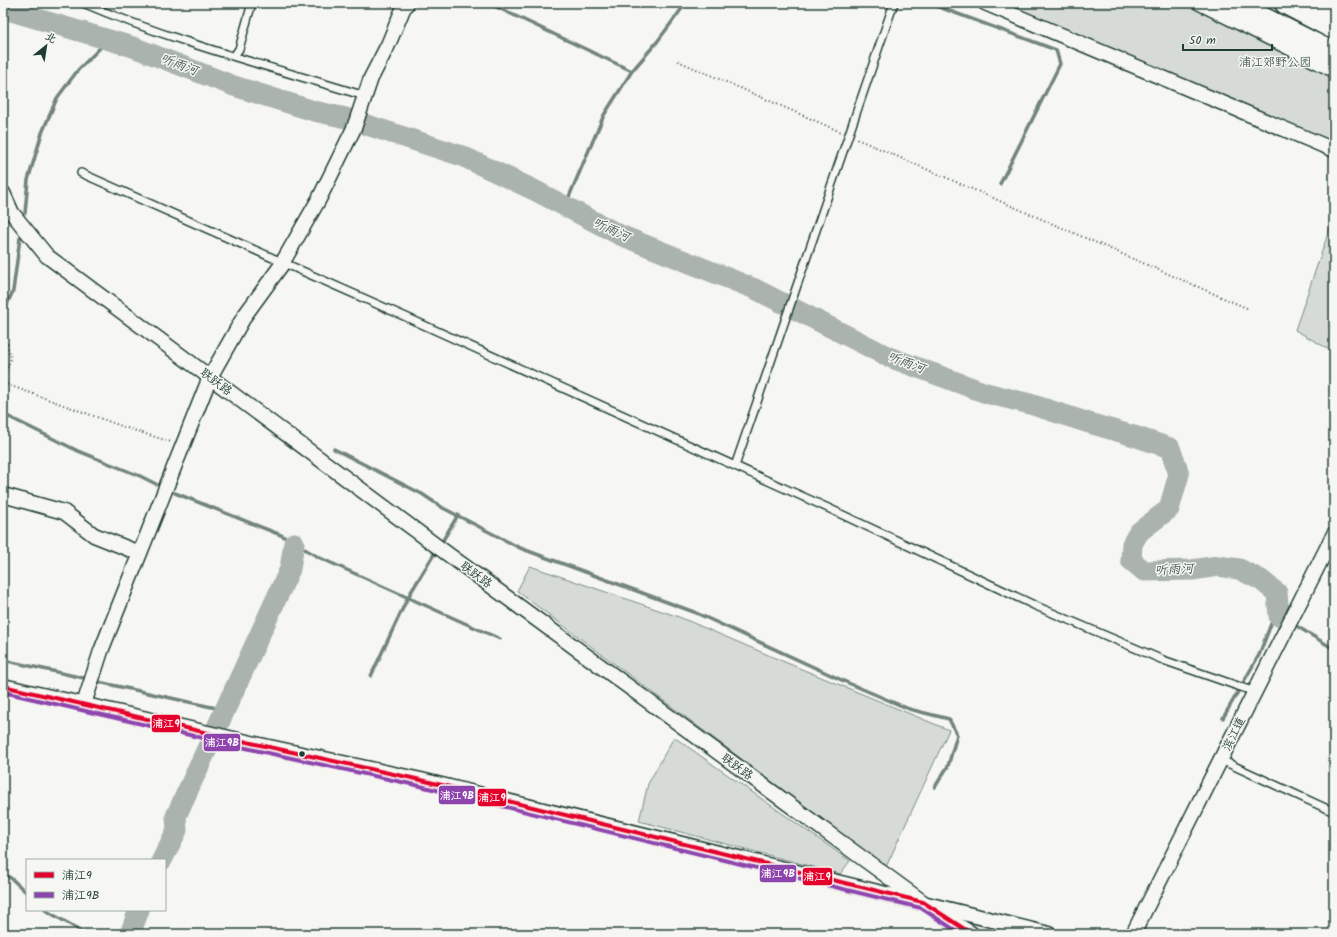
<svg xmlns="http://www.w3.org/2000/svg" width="1337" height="937" font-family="Kalam,'LXGW WenKai TC',sans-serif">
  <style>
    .green { fill: #d6dbd6; stroke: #7a8c85 }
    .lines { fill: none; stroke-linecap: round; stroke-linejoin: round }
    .stream { stroke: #72847d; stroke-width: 3.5 }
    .river { stroke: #aab3ae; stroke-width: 21 }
    .lane-casing { stroke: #1f3d34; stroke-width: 10 }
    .street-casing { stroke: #1f3d34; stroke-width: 17 }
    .highway-casing { stroke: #1f3d34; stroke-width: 25 }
    .path { stroke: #1f3d34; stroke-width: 2; stroke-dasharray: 1 3; stroke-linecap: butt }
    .lane { stroke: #f6f6f2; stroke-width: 7 }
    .street { stroke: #f6f6f2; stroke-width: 14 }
    .highway { stroke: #f6f6f2; stroke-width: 22 }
    .bus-1-casing { stroke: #f6f6f2; stroke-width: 7 }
    .bus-2-casing { stroke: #f6f6f2; stroke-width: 7 }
    .bus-1 { stroke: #e4002b; stroke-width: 4 }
    .bus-2 { stroke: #8e44ad; stroke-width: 4 }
    .bus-dot { fill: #1f3d34; stroke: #f6f6f2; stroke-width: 1.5 }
    .labels { text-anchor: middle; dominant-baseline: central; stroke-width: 3; stroke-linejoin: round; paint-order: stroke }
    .park-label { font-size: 12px; fill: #445d54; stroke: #f6f6f2 }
    .street-label { font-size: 12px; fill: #1f3d34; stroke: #f6f6f2 }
    .water-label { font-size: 13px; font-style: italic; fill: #425a52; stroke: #f6f6f2 }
    .line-badge { stroke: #f6f6f2; stroke-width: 1.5 }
    .badge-label { font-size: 11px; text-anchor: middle; font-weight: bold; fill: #fff }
  </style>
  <rect width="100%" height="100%" fill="#f6f6f2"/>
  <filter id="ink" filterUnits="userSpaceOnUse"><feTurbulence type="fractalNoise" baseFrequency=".025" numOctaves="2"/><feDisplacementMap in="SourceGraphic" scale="8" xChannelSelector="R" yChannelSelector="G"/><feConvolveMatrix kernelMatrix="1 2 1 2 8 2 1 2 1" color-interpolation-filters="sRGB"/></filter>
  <g filter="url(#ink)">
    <g class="green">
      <polygon points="988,3 1334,3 1334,154"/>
      <polygon points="1334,216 1334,352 1295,330"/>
      <polygon points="530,566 679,617 787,663 949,730 886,867 517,591"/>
      <polygon points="674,737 850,861 840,874 639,821 648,784"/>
    </g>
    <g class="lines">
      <g class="stream">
        <polyline points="488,3 632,71"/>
        <polyline points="928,3 1056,50 1060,64 1000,184"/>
        <polyline points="565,206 604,115 632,71 657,42 686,3"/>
        <polyline points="25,213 28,180 42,133 57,98 78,70 108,40"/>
        <polyline points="3,313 13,291 20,238"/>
        <polyline points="3,414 78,451 140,476 156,484"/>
        <polyline points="334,449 422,494 443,508 520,548 694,612 846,682 909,709 949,719 957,735 948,766 935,787"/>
        <polyline points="175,493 281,535 318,557 500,639"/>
        <polyline points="440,545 458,515"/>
        <polyline points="1298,627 1334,649"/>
        <polyline points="3,660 88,679"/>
        <polyline points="371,676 408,597 436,551"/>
        <polyline points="94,681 225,710"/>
        <polyline points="1223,718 1259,655 1278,606"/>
        <polyline points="3,873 12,879 27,893"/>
        <polyline points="45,910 83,932 89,934"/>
      </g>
      <g class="river">
        <polyline points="11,11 133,47 234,86 314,111 346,118"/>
        <polyline points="367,125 462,156 534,190 620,235 755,289 889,357 986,393 1030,404 1089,423 1134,436 1170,448 1179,474 1169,509 1139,532 1132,544 1131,560 1144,571 1192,570 1218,566 1239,569 1261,580 1277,593 1279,616 1281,617"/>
        <polyline points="162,860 177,830 176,816 290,569 294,543"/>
        <polyline points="130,934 139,910"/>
      </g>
      <defs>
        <g id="lane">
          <path d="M83,3C174,42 271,67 365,96"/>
          <polyline points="234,56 239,49 252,3"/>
          <polyline points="81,173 406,317 828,508 1036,606 1163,660 1255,692"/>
          <polyline points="735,466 894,3"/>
          <polyline points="1221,760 1334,812"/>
        </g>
        <g id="street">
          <polyline points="985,3 1334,150"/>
          <polyline points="1200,3 1334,70"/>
          <polyline points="1312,3 1334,14"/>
          <polyline points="3,193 12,213 47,256 434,544 854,852 935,911 972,934"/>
          <polyline points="3,495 64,512 94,535 139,553"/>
          <polyline points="3,686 260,745 421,780 1049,934"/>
          <polyline points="84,704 101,651 210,377 245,315 280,267 319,199 354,128 371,78 388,45 403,9 407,3"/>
          <polyline points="1133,934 1334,534"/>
        </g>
        <g id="highway">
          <polyline points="1232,3 1334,54"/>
          <polyline points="1286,3 1334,28"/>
        </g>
      </defs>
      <use href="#lane" class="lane-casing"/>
      <use href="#street" class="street-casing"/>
      <use href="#highway" class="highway-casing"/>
      <g class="path">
        <polyline points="678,61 841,132"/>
        <polyline points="857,139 1249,309"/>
        <polyline points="3,343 7,344 11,358 3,379"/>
        <polyline points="3,383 127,428 171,442"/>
      </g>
      <use href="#lane" class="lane"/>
      <use href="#street" class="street"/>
      <use href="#highway" class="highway"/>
      <defs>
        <polyline id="bus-1" points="3,686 260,745 421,780 923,902 972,934"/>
        <polyline id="bus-2" points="3,692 259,751 420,786 921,908 961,934"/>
      </defs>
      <use href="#bus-1" class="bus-1-casing"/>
      <use href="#bus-2" class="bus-2-casing"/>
      <use href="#bus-1" class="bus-1"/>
      <use href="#bus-2" class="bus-2"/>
    </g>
  </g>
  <circle class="bus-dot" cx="302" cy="754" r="3.5"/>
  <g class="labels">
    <g class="park-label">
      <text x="1275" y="62">浦江郊野公园</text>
    </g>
    <g class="street-label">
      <text transform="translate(216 382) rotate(37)">联跃路</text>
      <text transform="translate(476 575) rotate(36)">联跃路</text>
      <text transform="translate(1234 734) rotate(-63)">滨江道</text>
      <text transform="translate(737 767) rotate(36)">联跃路</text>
    </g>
    <g class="water-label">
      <text transform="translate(179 65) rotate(21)">听雨河</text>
      <text transform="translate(611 230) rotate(25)">听雨河</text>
      <text transform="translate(906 363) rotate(21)">听雨河</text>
      <text transform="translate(1174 570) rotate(-3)">听雨河</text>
    </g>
  </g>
  <g class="line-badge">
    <rect x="151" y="714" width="30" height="19" rx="4" fill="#e4002b"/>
    <rect x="203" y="733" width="38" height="19" rx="4" fill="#8e44ad"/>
    <rect x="438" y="785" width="38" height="20" rx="4" fill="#8e44ad"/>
    <rect x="477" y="788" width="30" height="19" rx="4" fill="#e4002b"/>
    <rect x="759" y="864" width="38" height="19" rx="4" fill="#8e44ad"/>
    <rect x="802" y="867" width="31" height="19" rx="4" fill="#e4002b"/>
  </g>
  <g class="badge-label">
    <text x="166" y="727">浦江9</text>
    <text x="222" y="746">浦江9B</text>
    <text x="457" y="799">浦江9B</text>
    <text x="492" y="801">浦江9</text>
    <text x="778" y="877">浦江9B</text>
    <text x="817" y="880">浦江9</text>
  </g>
  <rect width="1337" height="937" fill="none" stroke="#f6f6f2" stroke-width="16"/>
  <rect x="8" y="8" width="1321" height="921" fill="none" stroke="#1f3d34" stroke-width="1.5" filter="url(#ink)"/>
  <rect x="26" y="859" width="140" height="52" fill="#f6f6f2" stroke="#a0aca6"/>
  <rect x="34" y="872" width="20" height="6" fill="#e4002b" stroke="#a0aca6"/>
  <text x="62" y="879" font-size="12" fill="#1f3d34">浦江9</text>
  <rect x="34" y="892" width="20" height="6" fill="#8e44ad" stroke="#a0aca6"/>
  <text x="62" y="899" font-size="12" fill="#1f3d34">浦江9B</text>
  <g transform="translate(46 46) rotate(30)" stroke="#f6f6f2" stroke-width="3" paint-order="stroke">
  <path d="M0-3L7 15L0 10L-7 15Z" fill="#1f3d34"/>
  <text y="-6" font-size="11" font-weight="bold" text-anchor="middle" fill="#1f3d34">北</text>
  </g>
  <path d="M1183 44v6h89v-6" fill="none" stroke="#1f3d34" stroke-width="2"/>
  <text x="1189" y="44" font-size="12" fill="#1f3d34" stroke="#f6f6f2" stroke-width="3" paint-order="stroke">50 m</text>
</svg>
